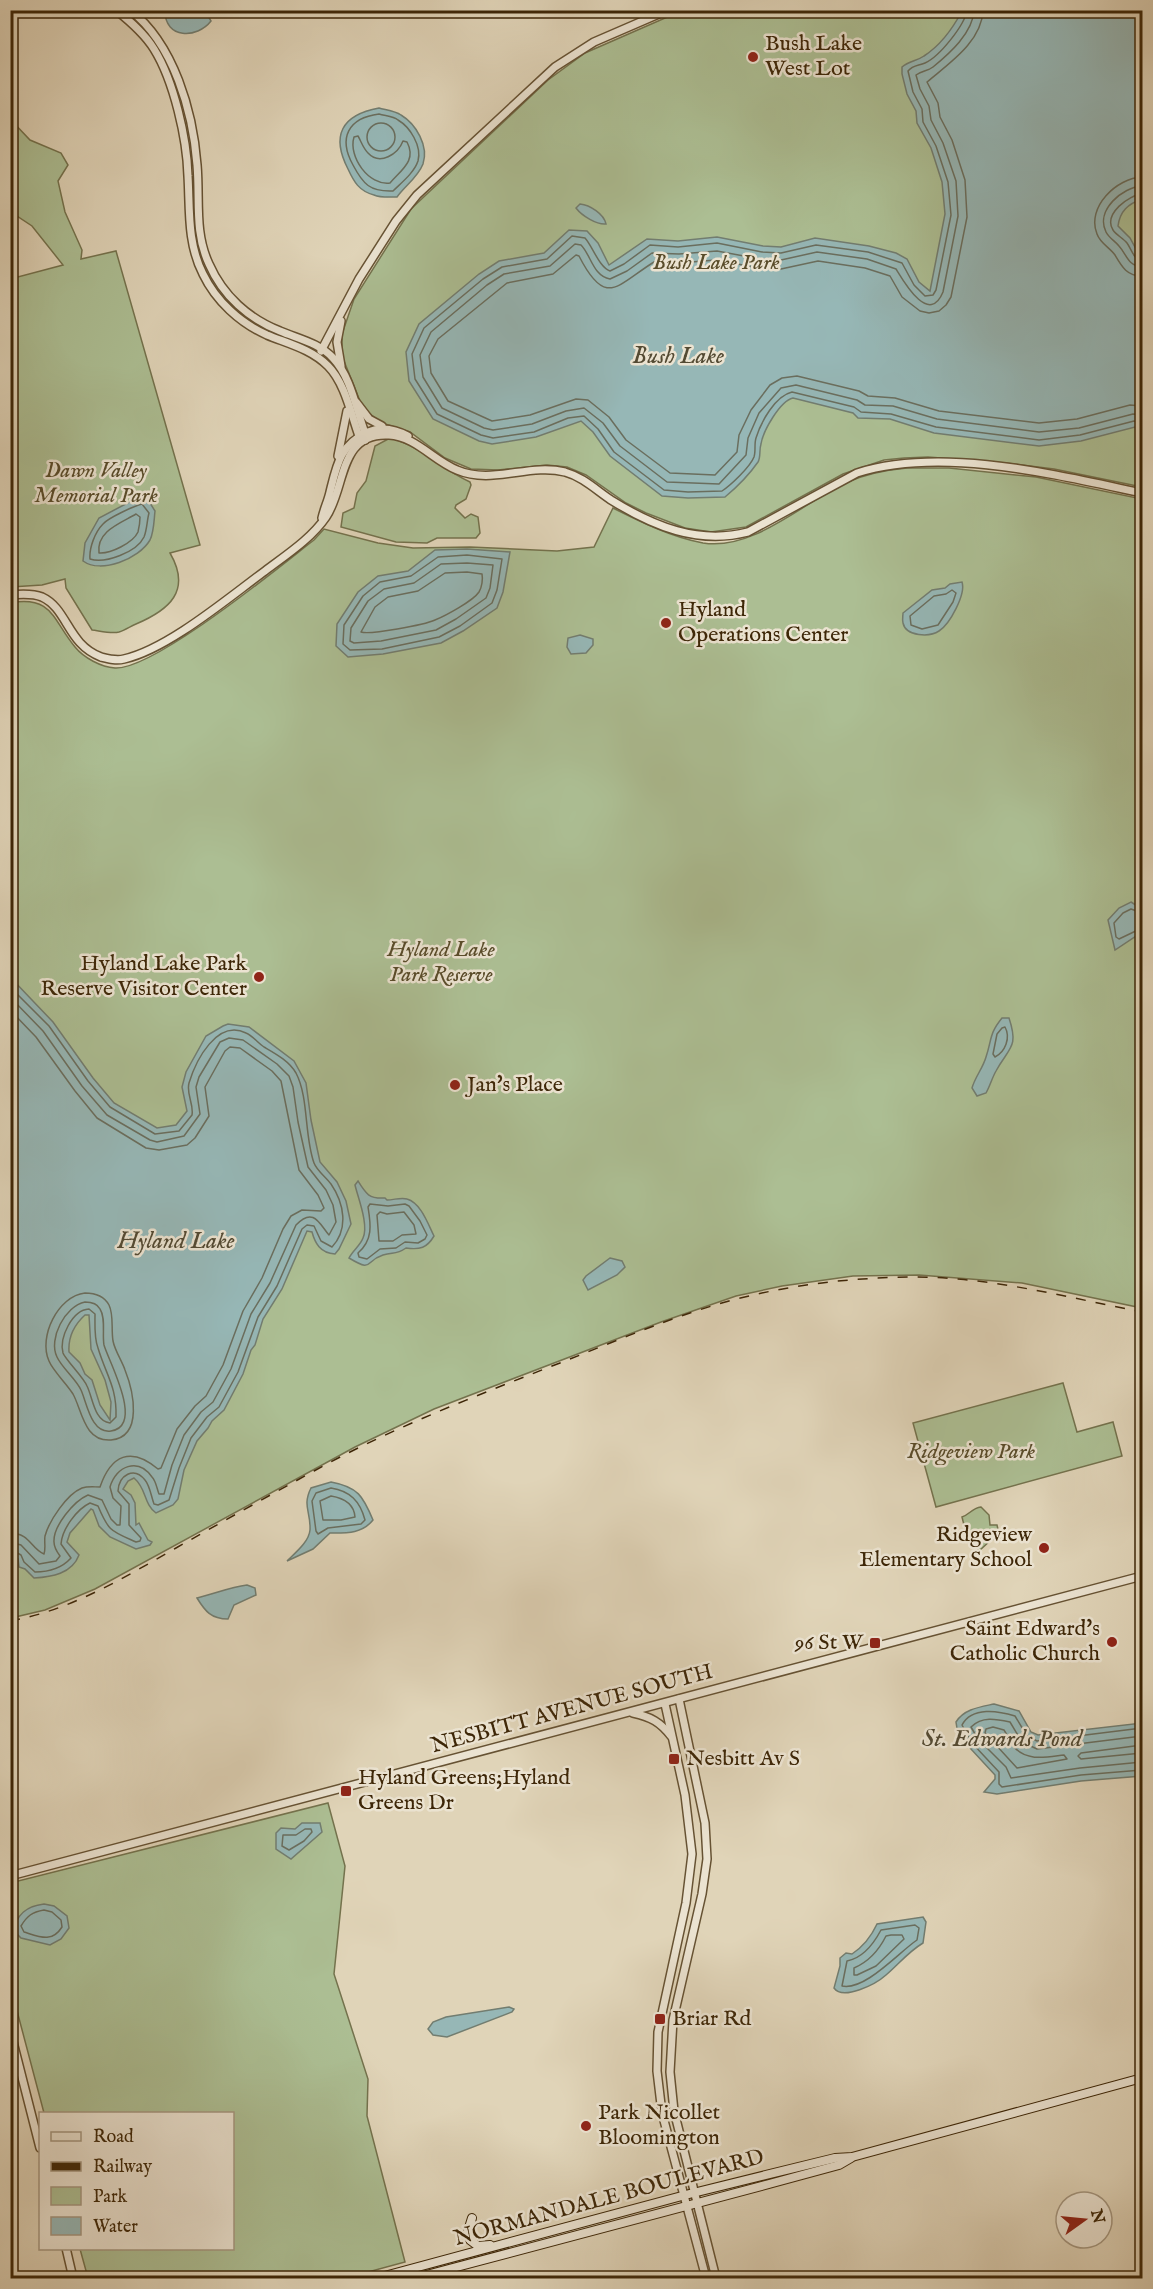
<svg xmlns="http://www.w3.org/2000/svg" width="1153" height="2289" font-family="'IM FELL English',serif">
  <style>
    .green { fill: #acbe93; stroke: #74724d; stroke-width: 1.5 }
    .water { fill: #96b7b6; stroke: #727d70; stroke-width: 1.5; fill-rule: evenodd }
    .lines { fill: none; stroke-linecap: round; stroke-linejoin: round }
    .shore { stroke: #6a6e5e; stroke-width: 1.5 }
    .tertiary-casing { stroke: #665233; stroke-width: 10 }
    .secondary-casing { stroke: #3d2607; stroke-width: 10 }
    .tertiary { stroke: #ebe3d1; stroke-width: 7 }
    .secondary { stroke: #ebe3d1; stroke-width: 8 }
    .rail { stroke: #3d2607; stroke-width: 1.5; stroke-dasharray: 10 10; stroke-linecap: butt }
    .poi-dot { fill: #8f2418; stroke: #ebe3d1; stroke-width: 2 }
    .labels { text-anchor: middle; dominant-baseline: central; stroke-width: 5; stroke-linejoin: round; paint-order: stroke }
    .poi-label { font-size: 22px; fill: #3d2607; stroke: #ebe3d1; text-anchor: start }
    .park-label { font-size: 22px; font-style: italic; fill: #594c2a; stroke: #ebe3d1 }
    .street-label { font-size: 22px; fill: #3d2607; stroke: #ebe3d1 }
    .water-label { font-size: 24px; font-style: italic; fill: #534a33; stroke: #ebe3d1 }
  </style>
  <rect width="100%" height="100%" fill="#e0d4b8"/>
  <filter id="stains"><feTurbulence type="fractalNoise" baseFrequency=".00333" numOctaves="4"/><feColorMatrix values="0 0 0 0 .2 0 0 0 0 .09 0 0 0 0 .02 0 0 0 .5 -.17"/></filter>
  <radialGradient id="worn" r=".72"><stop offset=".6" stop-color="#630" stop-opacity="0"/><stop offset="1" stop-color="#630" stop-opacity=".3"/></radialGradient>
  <g class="green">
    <polygon points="681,11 1142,11 1142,487 1054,469 1006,463 928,457 904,458 884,460 843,474 746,527 711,532 685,528 646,513 626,503 586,475 567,467 547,465 498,470 471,469 445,458 410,432 379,422 362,406 342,356 342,334 354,299 411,209 548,80 585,53"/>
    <path d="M11,120L30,140L61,153L68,165L58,181L65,212L82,250L81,259L116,251L200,545L170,553C192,591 169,610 136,624C131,626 125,630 119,632C112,634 100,631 92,630L66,588L65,579L42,585L11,587L10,279L63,265L32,226L11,212Z"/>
    <path d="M390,438C419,445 441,469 470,482L471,485L466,499L456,505L455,508L465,518L471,514L478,517L480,533L476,538H437L427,543L396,542L341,527L343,513L354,508L357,493L366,481L375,446Z"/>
    <path d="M907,468H949L1036,477L1142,499V1308L1022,1283L919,1275L853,1276L782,1286L736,1296L661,1322L434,1409L355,1447L95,1589L45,1610L11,1618L10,603C53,595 53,621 75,647C84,658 101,667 115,668C154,670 279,567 314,540L324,529L378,543L413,548L470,547L557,551L594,547L613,508C641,522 671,537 703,543C753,551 803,503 845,483C865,474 885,470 907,468Z"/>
    <polygon points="1063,1383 1077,1432 1113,1422 1122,1456 936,1507 913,1423"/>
    <path d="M981,1507L989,1515L990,1525H997L1000,1538L991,1540L979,1551L967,1537L962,1517C969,1515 972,1508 981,1507Z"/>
    <polygon points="328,1803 345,1866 334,1974 368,2079 367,2116 405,2262 346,2278 88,2278 80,2249 232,2248 232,2114 44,2113 11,1988 10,1883"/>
  </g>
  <g class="water">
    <path d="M165,11H205L211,21C197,39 165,39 165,11Z"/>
    <path d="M962,11H1142V199C1128,204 1120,211 1118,226L1130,238L1142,260V432L1135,427L1081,441L1039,446L934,433L890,419L858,418L853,413L793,398C780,401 763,431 761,444C759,450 761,457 758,462C749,475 737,487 725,497L688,498L662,496L610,456L593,432L581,421L536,437L492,444L479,441L433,419L409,381L406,352L419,324L479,274L499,261L544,253L569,230L587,231L598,243L609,265L647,239L678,241L717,237L763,246L781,247L815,238L869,246L896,253L907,259L919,282L930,291L945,214L942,182L931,148L917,123L916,111L907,94L902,74V67C909,61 917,61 924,56C941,45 953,28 962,11Z"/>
    <path d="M379,108C386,110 395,111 401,115C416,124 429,146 423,164C418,177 405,186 397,197C389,197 381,198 374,195C359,191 354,182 348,169C331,136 341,115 379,108Z"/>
    <path d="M580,204C590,205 604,214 606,224C597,225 582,216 576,208Z"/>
    <path d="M141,496L150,503L155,511C154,520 154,532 150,540C139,559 101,574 83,561L85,543L99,518Z"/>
    <polygon points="467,549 510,552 503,592 497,608 463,631 441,643 383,654 348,657 336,646 337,624 358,592 378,576 408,571 435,550"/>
    <path d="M962,582C966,594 950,624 939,631C930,637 906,637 903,623C902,620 903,616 903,613L932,590L945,588L950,584Z"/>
    <polygon points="580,635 593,639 593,645 586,653 571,654 567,647 568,638"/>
    <polygon points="1131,902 1142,909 1142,932 1115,950 1108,920 1119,908"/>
    <path d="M11,978L53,1022L93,1078L114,1103L157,1128L176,1125L187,1111L182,1087L186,1072L206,1036L223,1026L228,1024L249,1027L294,1061L306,1083L311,1120L320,1162L337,1182L346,1201L351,1224L339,1249L335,1254C320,1253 315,1243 312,1232L307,1231L282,1289L263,1319L255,1345L251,1350L243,1374L224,1410L212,1421L208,1428L197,1441L184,1470L178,1499L173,1505L156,1513C143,1503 147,1489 134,1478L128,1481L123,1489L131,1495L135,1503L136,1525L139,1523L148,1540L152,1542L150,1545L136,1549L110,1537L99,1526L93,1510L91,1509L70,1533L67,1542L79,1555C72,1574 51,1577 34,1578L25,1569L19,1567L18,1559L10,1553ZM85,1315H89L91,1349L105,1380L111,1402L110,1420L100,1405L92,1380L85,1374L80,1363L69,1352C68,1337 74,1325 85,1315Z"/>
    <path d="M1002,1018H1009C1019,1048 1009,1047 996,1071C992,1078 990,1086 986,1093L977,1096L972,1088C975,1077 983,1068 986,1057C992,1039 989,1034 1002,1018Z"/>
    <path d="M358,1181C366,1194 369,1199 385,1198L387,1200C394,1200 401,1197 407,1199C421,1203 428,1224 434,1236C427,1248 420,1250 406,1248C396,1255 394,1252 383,1255C364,1261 374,1273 349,1258C353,1250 360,1246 363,1238C369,1225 358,1198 355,1185Z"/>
    <polygon points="610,1258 622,1261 625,1267 617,1275 588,1290 583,1280 586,1276"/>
    <path d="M331,1482C358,1487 363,1496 373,1520C362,1534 346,1533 330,1533L313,1549L287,1561C295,1553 309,1542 310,1530C311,1512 302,1506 311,1488Z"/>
    <path d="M247,1585L255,1588L256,1595L234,1605L228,1619C211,1619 205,1611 197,1598C214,1594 230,1587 247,1585Z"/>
    <path d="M994,1704L1019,1711L1031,1732L1038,1735L1142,1723V1776L1081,1781L997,1794L984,1792L995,1779V1775L958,1735L956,1722C964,1709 980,1707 994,1704Z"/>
    <polygon points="302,1823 320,1823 322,1832 291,1859 276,1849 276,1833 281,1828 295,1829"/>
    <path d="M44,1904L54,1906L67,1916L69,1928L61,1939L50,1945L21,1938L15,1932C15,1914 28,1906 44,1904Z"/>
    <path d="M923,1917L926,1922L923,1943C908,1952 899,1964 886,1975C876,1984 843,2001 834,1988L840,1966V1958L846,1953L852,1954C864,1946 871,1937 877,1924Z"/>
    <polygon points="509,2007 514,2009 512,2012 447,2037 433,2035 428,2029 433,2022 446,2017"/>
  </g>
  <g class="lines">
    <g class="shore">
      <path d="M967,10C965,25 939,57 925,63C918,66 913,65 908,71L913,92L922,109L923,122L936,146L948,182L951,215L936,290L933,295L925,296L914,285L902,263L868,252L816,245L781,253L762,252L717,243L678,247L650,245L624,264L610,271C599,267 593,247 585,238L572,236L547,259L502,267L483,279L424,328L412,354L415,379L437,414L481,435L493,438L534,432L568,418L584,416L598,429L614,452L664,490L688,492L722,491C731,485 750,467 754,457C756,451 754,444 756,438C761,422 775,396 792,392L854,407L861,412L891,414L936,427L1039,440L1080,435L1134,421L1142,424"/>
      <path d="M974,10C973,33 949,54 933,67C928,71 921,71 916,75L920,89L929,106L931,120L943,143L956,181L958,216L943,292C929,326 904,282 896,269L867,259L817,252L781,260L760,259L717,251L679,254L652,253L627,271L610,279C593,276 591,255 581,245L575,244L550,266L504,274L487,285L431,332L420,355L423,377L442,408L484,428L493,430L532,424L566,411L584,408L603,423L620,446L667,482L719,484L746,455L748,438L759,413L781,388L796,385L857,400L865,405L893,406L937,419L1039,432L1079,428L1133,414L1142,415"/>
      <path d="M983,10C982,42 948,64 927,82L938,103L940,117L952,140L965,180L967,217L951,297L946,305L939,311L929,313L920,311L902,297L890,276L865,268L818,261L781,269L759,268L716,260L679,263L654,262C617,285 606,309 579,256L576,255L553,274L507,283L438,339L429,356L431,373L448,401L492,421L530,415L576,399L588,400L609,417L626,440L670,473L715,475L737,452L739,435L751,410L770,385L782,378L797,376L859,391L868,396L895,398L939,411L1039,423L1077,419L1130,405L1142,406"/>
      <path d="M379,114C385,116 393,116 398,120C410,127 422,146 418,161C414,173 401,183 393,191C370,192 363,184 353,165C338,138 348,118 379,114Z"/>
      <circle cx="381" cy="137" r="14"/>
      <path d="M358,136C361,141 363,148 368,153C380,166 398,154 403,141L407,142C417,161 401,170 390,183C369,186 348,157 354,137Z"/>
      <path d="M1142,177C1117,178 1086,207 1097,234C1100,243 1110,248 1115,255C1122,267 1127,276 1142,276"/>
      <path d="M1142,186C1123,187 1095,210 1106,232C1109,238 1115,241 1119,246C1127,255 1128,266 1142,267"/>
      <path d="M1142,194C1129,195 1103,214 1113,230C1116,235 1123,238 1127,243C1132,250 1133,259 1142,260"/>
      <path d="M142,504L149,513C147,520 147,530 144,537C137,552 105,564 90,559C89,548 95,532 103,524C108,518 134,506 142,504Z"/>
      <path d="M136,514L140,517C140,522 139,528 138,532C133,543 110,554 99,553C96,531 121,523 136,514Z"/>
      <polygon points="467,555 502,559 497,590 492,603 460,626 439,637 382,649 350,650 343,644 344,625 363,596 380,582 411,576 438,557"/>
      <polygon points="467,563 493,565 490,588 486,598 456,619 436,630 381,641 354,643 350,641 351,628 368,601 384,589 414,583 441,564"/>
      <path d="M467,572L482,574C483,579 482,587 479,592C473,601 445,616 435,620C424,625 370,635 361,632L375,607L388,597L418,591L445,573Z"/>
      <polygon points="952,590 956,593 953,602 938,625 922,629 911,625 910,616 934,596 946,594"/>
      <polyline points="1142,913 1131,909 1123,913 1114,923 1116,937 1119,939 1142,928"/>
      <path d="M10,987L49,1026L88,1081L110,1107L155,1134L179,1131L192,1115C194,1104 186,1094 189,1083C196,1060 217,1019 246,1033C253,1036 258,1043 264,1047C276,1054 289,1061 296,1073C309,1098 304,1135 314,1163C317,1171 326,1177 331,1184C344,1203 349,1229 332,1247L321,1241L314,1226L307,1225L302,1229L277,1286L258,1317L238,1372L219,1407L207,1417L191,1438L179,1468L169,1500L158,1505L154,1504C151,1496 150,1486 145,1480C134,1466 119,1475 118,1491L129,1504V1525L141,1538L140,1541L136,1542C111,1531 109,1532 98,1506L90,1503C77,1509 62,1529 61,1544L71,1558C61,1569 49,1572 35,1572L24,1562L21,1555L10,1549"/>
      <path d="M10,997L43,1031L82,1086L107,1115L150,1140L157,1142L184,1136L200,1114L196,1087L199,1077L220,1042L229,1038L243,1040L277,1064L289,1076L293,1087L298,1122L308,1167L326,1190L333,1205L336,1222L329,1235C320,1225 314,1206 296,1225L270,1283L251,1314L231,1369L213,1402L201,1412L184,1435L172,1465L164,1494H159C157,1489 156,1481 152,1477C138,1457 116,1466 110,1487L113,1498L121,1506L120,1525H117L111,1519L102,1500L88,1495C74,1501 53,1526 54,1542C54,1548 57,1552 60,1556L56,1561L39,1564L21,1545L10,1542"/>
      <path d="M10,1010L36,1037L75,1091L97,1118L146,1148L159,1150L187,1145L195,1138L209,1116L205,1087L225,1051L230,1047L240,1048L272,1071L281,1081L299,1170L318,1195L324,1208L321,1211L302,1210L291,1216L283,1229L262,1278L243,1311L223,1365L206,1396L195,1406L177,1429L161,1468L158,1469C131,1446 111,1455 100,1487C94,1487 88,1486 82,1488C67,1494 49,1521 45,1536C44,1542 46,1548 44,1554C31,1549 30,1533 10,1533"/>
      <path d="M1005,1027C1011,1038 1005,1052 995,1057L993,1054L997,1034L1002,1028Z"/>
      <path d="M370,1204L388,1206L405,1204L409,1206L420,1221L427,1235L425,1239L418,1243L405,1242L396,1248L380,1249L367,1259L359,1257L358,1253C373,1240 371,1225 368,1207Z"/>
      <polygon points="380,1212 387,1214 404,1212 414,1225 416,1234 402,1235 393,1241 379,1241 377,1215"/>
      <path d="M85,1293C95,1293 104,1296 109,1305C114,1315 111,1329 113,1341C115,1351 122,1361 125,1370C133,1390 144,1437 111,1440C84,1442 82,1410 73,1394C67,1384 53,1371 49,1361C38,1337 58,1296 85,1293Z"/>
      <path d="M85,1302C91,1302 97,1303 100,1309C106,1318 102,1334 104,1345C108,1360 145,1426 111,1431C91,1434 87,1403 81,1390C76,1379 62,1368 57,1357C48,1339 65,1306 85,1302Z"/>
      <path d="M89,1309L95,1314C95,1325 94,1338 98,1348C106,1375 117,1387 116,1417L110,1423C94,1421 93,1398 87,1386C84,1378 65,1359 63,1353C59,1338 72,1310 89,1309Z"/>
      <path d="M331,1488C350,1491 360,1501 365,1520L361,1524L328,1528L318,1534L316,1531L312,1501L316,1493Z"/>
      <path d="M331,1496C343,1498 354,1504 355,1517L341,1520H323L320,1501Z"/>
      <path d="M993,1727L1004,1730C1008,1736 1010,1742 1014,1747C1027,1762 1047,1757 1064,1755L1067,1759L1017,1768L985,1733L986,1729Z"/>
      <path d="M1142,1728L1037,1741L1027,1736L1015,1716C999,1711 972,1706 962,1725L972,1743L999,1772V1784L1002,1787L1081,1775L1142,1770"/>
      <path d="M1142,1736L1037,1749L1022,1742L1010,1722C996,1719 982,1716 971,1727L978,1739L1006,1767L1011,1778L1080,1768L1142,1762"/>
      <polyline points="1142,1745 1081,1753 1078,1756 1081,1759 1142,1753"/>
      <polygon points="305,1829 311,1829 312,1832 304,1841 289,1850 282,1846 283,1835 296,1835"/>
      <path d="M44,1910L52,1912L61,1920L62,1927C52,1943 40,1937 24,1932L21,1926C27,1916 32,1912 44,1910Z"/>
      <path d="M915,1925L919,1928L917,1940C899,1952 865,1991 842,1986L847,1961C863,1958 873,1945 881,1930Z"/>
      <path d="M891,1935H902L904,1939L876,1966L857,1975H854V1968C868,1962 879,1950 886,1936Z"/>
    </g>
    <defs>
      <g id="tertiary">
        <path d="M116,10C131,22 145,34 154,49C174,81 187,139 188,176C190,209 187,243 203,274C216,301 240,323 267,335C289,344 311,349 328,366C345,383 351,414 359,436L365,440"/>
        <path d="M130,10C174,44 193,112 197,165C200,200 194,232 209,264C223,296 249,319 280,331C299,339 319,343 333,358C351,377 356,409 365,433V440"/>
        <polyline points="341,321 337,342 341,366"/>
        <polyline points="321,351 359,279 396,221 417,195 555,67 594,42 668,10"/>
        <polyline points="356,402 369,419 382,426"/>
        <polyline points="338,456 347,411"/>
        <path d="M322,518C324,509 328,501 330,492C337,464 340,445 368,432C382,426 395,429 408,436"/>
        <path d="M10,595C20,594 32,593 42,597C68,609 67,644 101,657C109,659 116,661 124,659C168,649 228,598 265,571C286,555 311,539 326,517C346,488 338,432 389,435C415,436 434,461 457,470C492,485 529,463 565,472C583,477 596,490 611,500C653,526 698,545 748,532L857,473C942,446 1057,475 1142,493"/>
        <polyline points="679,1699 705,1823 707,1859 702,1894 673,2020 670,2072 674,2111 716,2278"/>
        <polyline points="665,1704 685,1795 692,1854 686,1903 658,2032 657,2071 662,2113 706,2278"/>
        <path d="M633,1713C651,1717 660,1722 671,1736"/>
        <polyline points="10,1876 1142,1576"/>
        <polyline points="10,2030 40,2148"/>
        <polyline points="66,2248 73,2278"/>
      </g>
      <g id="secondary">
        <polyline points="472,2218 468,2231 470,2240 478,2246 490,2245"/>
        <polyline points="377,2278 693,2193 835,2158 852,2157 1142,2078"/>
        <polyline points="415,2278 769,2184 839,2165 851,2158"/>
      </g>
    </defs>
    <use href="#tertiary" class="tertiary-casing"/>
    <use href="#secondary" class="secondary-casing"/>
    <use href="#tertiary" class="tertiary"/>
    <use href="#secondary" class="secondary"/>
    <path class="rail" d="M10,1621C72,1610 123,1578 176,1548C222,1522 268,1496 314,1471C388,1430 468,1399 547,1368C607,1345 667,1318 729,1301C788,1285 848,1278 909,1277C988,1276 1065,1297 1142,1312"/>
  </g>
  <g class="poi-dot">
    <circle cx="753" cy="57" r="6"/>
    <circle cx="666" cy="623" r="6"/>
    <circle cx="259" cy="977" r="6"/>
    <circle cx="455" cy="1085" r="6"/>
    <circle cx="1044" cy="1548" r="6"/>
    <circle cx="1112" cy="1642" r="6"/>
    <rect x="869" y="1637" width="12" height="12" rx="3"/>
    <rect x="668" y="1753" width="12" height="12" rx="3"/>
    <rect x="340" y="1785" width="12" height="12" rx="3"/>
    <rect x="654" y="2013" width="12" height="12" rx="3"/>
    <circle cx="586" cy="2126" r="6"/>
  </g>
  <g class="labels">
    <g class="poi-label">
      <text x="765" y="44">Bush Lake<tspan x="765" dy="25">West Lot</tspan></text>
      <text x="678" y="610">Hyland<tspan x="678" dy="25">Operations Center</tspan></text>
      <text x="247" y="964" text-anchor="end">Hyland Lake Park<tspan x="247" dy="25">Reserve Visitor Center</tspan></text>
      <text x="467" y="1085">Jan's Place</text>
      <text x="1032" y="1535" text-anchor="end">Ridgeview<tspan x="1032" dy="25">Elementary School</tspan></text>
      <text x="1100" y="1629" text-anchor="end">Saint Edward's<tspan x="1100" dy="25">Catholic Church</tspan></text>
      <text x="863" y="1643" text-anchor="end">96 St W</text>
      <text x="686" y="1759">Nesbitt Av S</text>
      <text x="358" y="1778">Hyland Greens;Hyland<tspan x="358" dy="25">Greens Dr</tspan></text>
      <text x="672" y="2019">Briar Rd</text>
      <text x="598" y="2113">Park Nicollet<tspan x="598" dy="25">Bloomington</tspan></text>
    </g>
    <g class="park-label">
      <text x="716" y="263">Bush Lake Park</text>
      <text x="96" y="471">Dawn Valley<tspan x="96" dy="25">Memorial Park</tspan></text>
      <text x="441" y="950">Hyland Lake<tspan x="441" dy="25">Park Reserve</tspan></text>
      <text x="971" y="1452">Ridgeview Park</text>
    </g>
    <g class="street-label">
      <text transform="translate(572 1709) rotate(-15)">NESBITT AVENUE SOUTH</text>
      <text transform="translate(609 2198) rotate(-15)">NORMANDALE BOULEVARD</text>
    </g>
    <g class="water-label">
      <text x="678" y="356">Bush Lake</text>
      <text x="176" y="1241">Hyland Lake</text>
      <text x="1002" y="1739">St. Edwards Pond</text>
    </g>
  </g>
  <rect width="1153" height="2289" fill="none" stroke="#e0d4b8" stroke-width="36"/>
  <rect x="12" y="12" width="1129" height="2265" fill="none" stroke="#3d2607" stroke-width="3"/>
  <rect x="18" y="18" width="1117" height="2253" fill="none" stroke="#3d2607" stroke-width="1.5"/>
  <rect x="39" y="2112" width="195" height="138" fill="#ebe3d1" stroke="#a59780" stroke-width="1.5"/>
  <rect x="51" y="2132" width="30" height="9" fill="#ebe3d1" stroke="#a59780" stroke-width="1.5"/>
  <text x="93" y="2142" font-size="18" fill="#3d2607">Road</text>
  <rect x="51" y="2162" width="30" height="9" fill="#3d2607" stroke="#a59780" stroke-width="1.5"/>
  <text x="93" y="2172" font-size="18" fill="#3d2607">Railway</text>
  <rect x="51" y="2187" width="30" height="18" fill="#acbe93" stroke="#a59780" stroke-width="1.5"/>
  <text x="93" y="2202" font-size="18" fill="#3d2607">Park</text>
  <rect x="51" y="2217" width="30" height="18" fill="#96b7b6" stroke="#a59780" stroke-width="1.5"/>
  <text x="93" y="2232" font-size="18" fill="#3d2607">Water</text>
  <g transform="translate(1084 2220) rotate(75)"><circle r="28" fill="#ebe3d1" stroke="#a59780" stroke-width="1.5"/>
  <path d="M0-4.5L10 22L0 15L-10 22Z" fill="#8f2418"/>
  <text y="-9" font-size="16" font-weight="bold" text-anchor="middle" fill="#3d2607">N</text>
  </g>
  <rect width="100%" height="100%" filter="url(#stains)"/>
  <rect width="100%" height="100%" fill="url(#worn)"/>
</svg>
